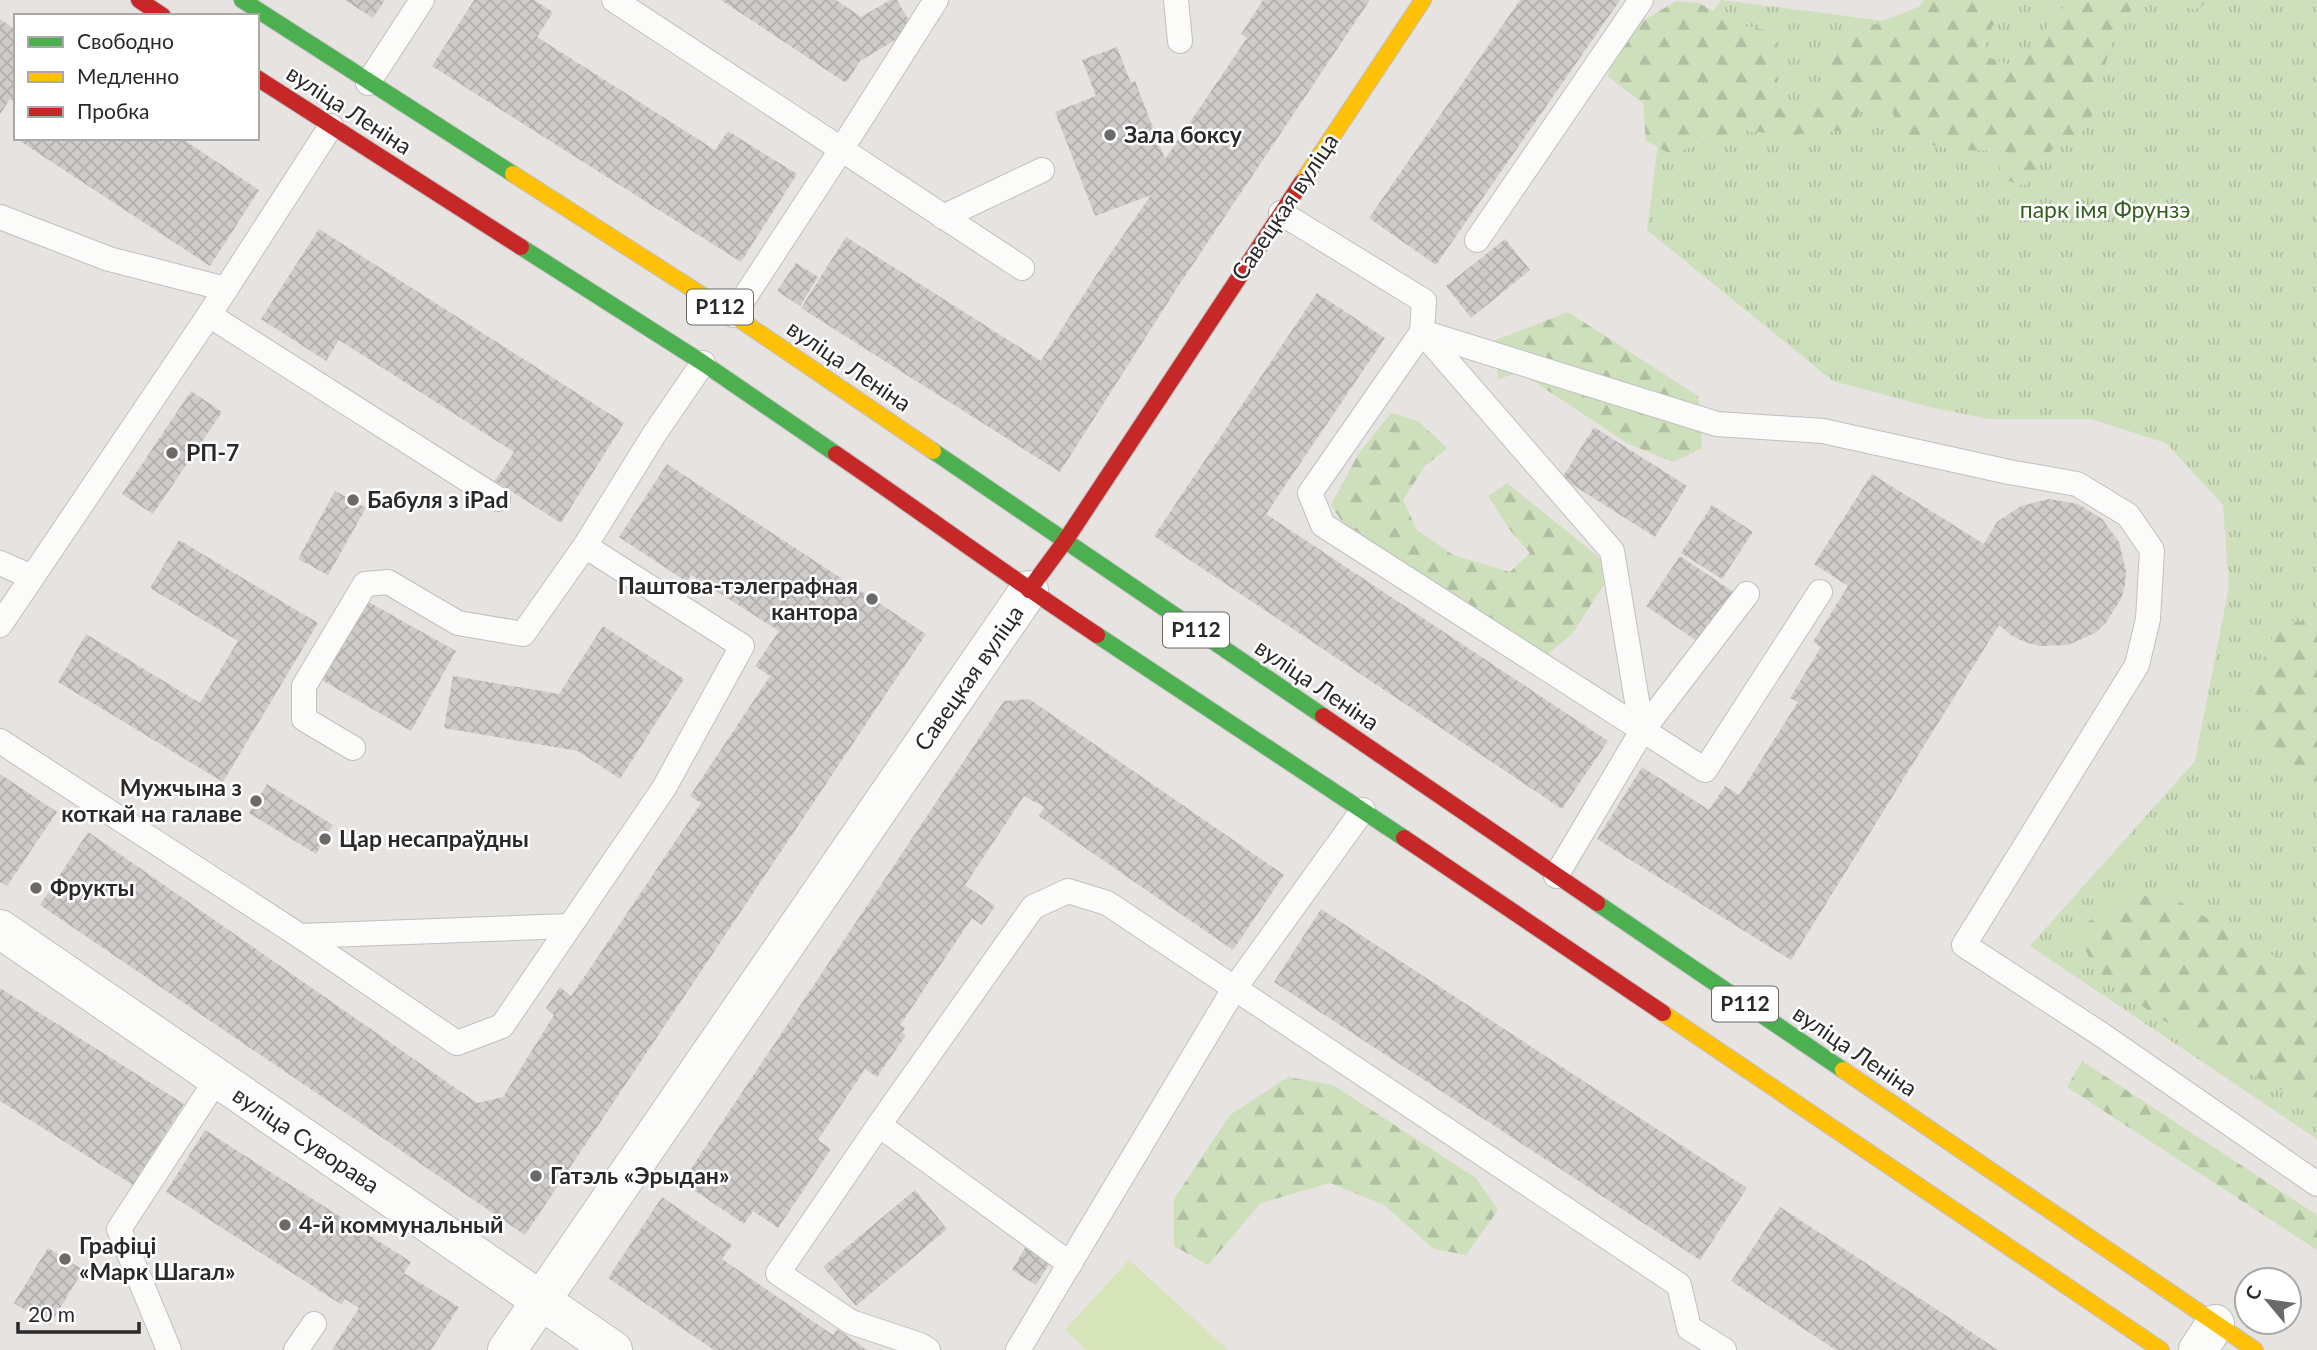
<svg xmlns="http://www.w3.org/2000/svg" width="2317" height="1350" font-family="Lato,sans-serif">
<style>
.grass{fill:url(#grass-tufts)}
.forest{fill:url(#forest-firs)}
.pitch{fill:#d7e3b9}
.building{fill:url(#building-cross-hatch)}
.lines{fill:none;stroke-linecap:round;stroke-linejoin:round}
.lane-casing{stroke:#c0c0c1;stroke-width:26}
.street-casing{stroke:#c0c0c1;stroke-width:40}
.fast-casing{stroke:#c0c0c1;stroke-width:18}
.slow-casing{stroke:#c0c0c1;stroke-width:18}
.jam-casing{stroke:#c0c0c1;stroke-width:18}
.lane{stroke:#fbfbfa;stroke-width:24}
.street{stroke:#fbfbfa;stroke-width:38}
.fast{stroke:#4caf50;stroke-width:16}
.slow{stroke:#ffc107;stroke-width:16}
.jam{stroke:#c62828;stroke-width:16}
.poi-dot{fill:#6b6a69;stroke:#fff;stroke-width:2.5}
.labels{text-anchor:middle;stroke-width:5;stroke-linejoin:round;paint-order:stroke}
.shield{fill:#fff;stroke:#696969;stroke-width:2}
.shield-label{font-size:21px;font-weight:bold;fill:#292929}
.street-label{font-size:23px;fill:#292929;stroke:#fff}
.poi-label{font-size:23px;font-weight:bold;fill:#292929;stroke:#fff;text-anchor:start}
.park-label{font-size:23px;fill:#335f20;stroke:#fff}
</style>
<defs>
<pattern id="grass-tufts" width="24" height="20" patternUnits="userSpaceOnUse" patternTransform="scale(1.75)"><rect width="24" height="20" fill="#cddfbb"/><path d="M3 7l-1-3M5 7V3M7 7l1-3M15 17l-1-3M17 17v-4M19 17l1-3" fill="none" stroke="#b0bfa1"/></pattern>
<pattern id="forest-firs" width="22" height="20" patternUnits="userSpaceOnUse" patternTransform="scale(1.75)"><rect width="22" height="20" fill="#cddfbb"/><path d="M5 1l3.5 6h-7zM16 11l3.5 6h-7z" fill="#b0bfa1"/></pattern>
<pattern id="building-cross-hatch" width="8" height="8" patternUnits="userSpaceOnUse" patternTransform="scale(1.75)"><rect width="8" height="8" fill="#cecbc9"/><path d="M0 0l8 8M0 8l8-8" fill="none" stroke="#b1aead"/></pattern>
</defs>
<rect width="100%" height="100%" fill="#e6e3e0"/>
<!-- grass -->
<path class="grass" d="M 1721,0 L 1908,24 L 1924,0 L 2317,0 L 2317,1139 L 2030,946 L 2195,761 L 2229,586 L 2223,505 L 2166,443 L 2091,419 L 1989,419 L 1934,408 L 1833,381 L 1647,230 L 1666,81 Z"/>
<!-- forest -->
<g class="forest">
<path d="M 1936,0 L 2006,0 L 1985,41 L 1988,57 L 2019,69 C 2037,47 2049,15 2073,0 L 2211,0 L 2195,10 L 2169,1 L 2134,6 L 2112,36 L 2100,89 L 2088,128 L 2054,147 L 2024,186 L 2006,180 L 1991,151 L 1958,150 L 1910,141 L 1890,106 L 1867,99 L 1850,130 L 1788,135 L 1740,130 L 1671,154 L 1646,141 L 1643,103 L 1608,77 L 1611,55 L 1630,29 L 1676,1 L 1699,3 L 1735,24 L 1776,32 L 1777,108 L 1819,106 L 1830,49 L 1856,32 Z"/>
<path d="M 1568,312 L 1698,396 L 1702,448 L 1673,462 L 1627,443 L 1520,372 L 1498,379 L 1494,341 Z"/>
<path d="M 1391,413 L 1418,421 L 1447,448 L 1425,466 L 1403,500 L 1417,530 L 1453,555 L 1510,572 L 1530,553 L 1510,530 L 1488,496 L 1507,483 L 1600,558 L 1604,584 L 1573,633 L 1544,658 L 1346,528 L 1331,505 L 1359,453 Z"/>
<path d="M 2279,621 L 2317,622 L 2317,781 L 2247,735 L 2246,702 Z"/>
<path d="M 2125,895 L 2174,898 L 2261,951 L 2317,970 L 2317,1108 L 2223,1060 L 2097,976 L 2077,930 Z"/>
<path d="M 2082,1061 L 2317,1215 L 2317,1250 L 2067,1087 Z"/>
<path d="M 1288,1077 L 1333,1085 L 1476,1178 L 1498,1210 L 1466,1255 L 1434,1249 L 1384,1205 L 1330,1183 L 1261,1203 L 1208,1265 L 1174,1246 L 1174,1199 L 1230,1115 Z"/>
</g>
<!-- pitch -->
<path class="pitch" d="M 1129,1260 L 1228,1350 L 1087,1350 L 1065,1330 Z"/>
<!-- building -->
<g class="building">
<path d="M 345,0 L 385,0 L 373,18 Z"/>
<path d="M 474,0 L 534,0 L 553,12 L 537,37 L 715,150 L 728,131 L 797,174 L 741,262 L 432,66 Z"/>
<path d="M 721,0 L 836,0 L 861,17 L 890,0 L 897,0 L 914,29 L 860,61 L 846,83 Z"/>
<path d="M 1263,0 L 1370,0 L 1177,288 L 1060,472 L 801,308 L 846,237 L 1041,361 L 1106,260 L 1151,195 L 1095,216 L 1055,112 L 1096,96 L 1082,60 L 1117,47 L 1131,83 L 1135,81 L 1165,159 L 1247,38 L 1241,34 Z"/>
<path d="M 1520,0 L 1620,0 L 1436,265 L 1369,218 Z"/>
<path d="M 0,19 L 16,30 L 16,102 L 10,99 L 0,114 Z"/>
<path d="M 22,138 L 181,138 L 259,190 L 210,266 L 20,141 Z"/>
<path d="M 319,229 L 624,423 L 561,523 L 495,481 L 514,452 L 339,340 L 326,361 L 261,319 Z"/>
<path d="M 1505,239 L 1530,270 L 1471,318 L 1446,286 Z"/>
<path d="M 796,263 L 818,277 L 800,306 L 777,291 Z"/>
<path d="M 1317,293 L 1385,338 L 1266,514 L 1608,741 L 1562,809 L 1154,536 Z"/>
<path d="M 191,391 L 222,412 L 153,514 L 122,494 Z"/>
<path d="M 1594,427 L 1687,486 L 1655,537 L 1562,478 Z"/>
<path d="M 667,464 L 926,634 L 525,1235 L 40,905 L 88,832 L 477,1103 L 503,1097 L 554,1015 L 546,1008 L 560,987 L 571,996 L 591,967 L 701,803 L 690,796 L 770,676 L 755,666 L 779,631 L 691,575 L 687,582 L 619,537 Z"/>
<path d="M 1872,474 L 1984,544 L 1997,522 L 2021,506 L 2049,499 L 2078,504 L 2102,519 L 2119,542 L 2126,571 L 2125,585 L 2121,599 L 2105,624 L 2095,633 L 2068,645 L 2039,646 L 2025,642 L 2012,636 L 1999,625 L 1791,960 L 1597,839 L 1642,767 L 1709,810 L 1725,786 L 1739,795 L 1798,702 L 1790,698 L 1821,647 L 1813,642 L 1848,586 L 1814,564 Z"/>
<path d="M 335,491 L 366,508 L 328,575 L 298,559 Z"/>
<path d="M 1712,505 L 1753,532 L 1722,579 L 1681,553 Z"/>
<path d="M 179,540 L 318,623 L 223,782 L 58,682 L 86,634 L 200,703 L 238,641 L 150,588 Z"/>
<path d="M 1680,556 L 1735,593 L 1701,644 L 1646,606 Z"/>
<path d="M 365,600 L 456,651 L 411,731 L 320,679 Z"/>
<path d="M 603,626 L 684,679 L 620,779 L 578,751 L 444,728 L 453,676 L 559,694 Z"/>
<path d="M 1029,699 L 1284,875 L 1233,950 L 1039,816 L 1044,807 L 1024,796 L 965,885 L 995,906 L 982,925 L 972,918 L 900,1025 L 905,1028 L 902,1033 L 906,1035 L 877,1077 L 865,1069 L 818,1140 L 831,1149 L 778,1228 L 753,1211 L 744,1224 L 682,1182 L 1004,701 Z"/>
<path d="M 0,774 L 57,812 L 7,886 L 0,882 Z"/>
<path d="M 267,784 L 333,825 L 316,854 L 249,813 Z"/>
<path d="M 1321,909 L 1747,1188 L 1700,1260 L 1274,982 Z"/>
<path d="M 0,988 L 184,1104 L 133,1185 L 0,1101 Z"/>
<path d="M 205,1130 L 411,1262 L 404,1273 L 459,1307 L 431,1350 L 332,1350 L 359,1308 L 345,1299 L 342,1305 L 166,1192 Z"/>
<path d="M 915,1190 L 947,1229 L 856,1306 L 823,1267 Z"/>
<path d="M 662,1197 L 732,1245 L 722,1259 L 833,1335 L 837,1329 L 867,1350 L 714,1350 L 608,1278 Z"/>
<path d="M 1780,1207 L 1959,1324 L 1998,1350 L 1836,1350 L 1731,1281 Z"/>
<path d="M 1026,1246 L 1051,1261 L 1036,1285 L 1012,1270 Z"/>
<path d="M 48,1248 L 83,1270 L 50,1325 L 14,1303 Z"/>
</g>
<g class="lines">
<!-- lane casing -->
<g class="lane-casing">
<g id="lane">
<path d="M 614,0 L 1022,268"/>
<path d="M 1176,0 L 1180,41"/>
<path d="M 368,83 L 422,0"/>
<path d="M 1281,213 L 1424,301 L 1422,332 L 1717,424 L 1823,431 L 2009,472 L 2077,484 L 2128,515 L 2152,550 L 2148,619 L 2137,665 L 1964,945 L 2102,1035 L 2317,1184"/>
<path d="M 0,217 L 109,259 L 226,289"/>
<path d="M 943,217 L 1042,170"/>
<path d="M 1477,240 L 1641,0"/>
<path d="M 209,315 L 498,499"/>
<path d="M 733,315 L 841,150 L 936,0"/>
<path d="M 0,563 L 32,577"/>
<path d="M 0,625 L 209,315 L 331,126"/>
<path d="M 1642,731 L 1612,551 L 1422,332 L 1310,493 L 1323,525 L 1705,770 L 1820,592"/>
<path d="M 0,741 L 300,936 L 457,1043 L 502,1026 L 664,788 L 742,646 L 585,546"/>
<path d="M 353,748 L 304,719 L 304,686 L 365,584 L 388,582 L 458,623 L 523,634 L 585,546 L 655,433 L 703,363"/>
<path d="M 1556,876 L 1642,731 L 1747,594"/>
<path d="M 300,936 L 569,926"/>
<path d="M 879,1125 L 1070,1264"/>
<path d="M 169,1350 L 119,1229 L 217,1079"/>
<path d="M 296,1350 L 314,1324"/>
<path d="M 928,1350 L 920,1345 L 851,1322 L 778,1273 L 879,1125 L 1033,907 L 1068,891 L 1107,903 L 1679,1285 L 1689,1328 L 1724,1350"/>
<path d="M 1018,1350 L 1234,989 L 1363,810"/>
</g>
</g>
<!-- street casing -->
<g class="street-casing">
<g id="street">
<path d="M 0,929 L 613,1350"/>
<path d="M 507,1350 L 1029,590"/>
<path d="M 2198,1350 L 2215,1324"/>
</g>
</g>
<!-- fast casing -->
<g class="fast-casing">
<g id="fast">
<path d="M 242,0 L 513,174"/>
<path d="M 521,247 L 703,363 L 836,454"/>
<path d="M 933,451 L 1323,716"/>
<path d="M 1097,635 L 1404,838"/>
<path d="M 1597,903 L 1843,1070"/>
</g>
</g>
<!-- slow casing -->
<g class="slow-casing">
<g id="slow">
<path d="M 513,174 L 733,315 L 933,451"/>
<path d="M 1302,182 L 1423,0"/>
<path d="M 1663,1013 L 2161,1350"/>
<path d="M 1843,1070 L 2255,1350"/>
</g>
</g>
<!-- jam casing -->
<g class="jam-casing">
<g id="jam">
<path d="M 139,0 L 163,16"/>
<path d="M 257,78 L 521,247"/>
<path d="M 836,454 C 924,514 1009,577 1097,635"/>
<path d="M 1029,590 L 1065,541 L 1302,182"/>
<path d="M 1323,716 L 1597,903"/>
<path d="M 1404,838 L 1663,1013"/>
</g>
</g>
<!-- lane -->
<use href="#lane" class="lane"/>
<!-- street -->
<use href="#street" class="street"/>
<!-- fast -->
<use href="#fast" class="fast"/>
<!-- slow -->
<use href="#slow" class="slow"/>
<!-- jam -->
<use href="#jam" class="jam"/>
</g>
<!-- markers -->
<g class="poi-dot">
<circle cx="1110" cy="135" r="7"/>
<circle cx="172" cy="453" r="7"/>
<circle cx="353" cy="500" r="7"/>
<circle cx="872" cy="599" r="7"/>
<circle cx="256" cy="801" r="7"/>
<circle cx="325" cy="839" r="7"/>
<circle cx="36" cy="888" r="7"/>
<circle cx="536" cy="1176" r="7"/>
<circle cx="285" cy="1225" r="7"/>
<circle cx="65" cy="1259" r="7"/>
</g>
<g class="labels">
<!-- shield labels -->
<g class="shield">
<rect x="687" y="289.5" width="66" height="35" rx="5"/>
<rect x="1163" y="612.5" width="66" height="35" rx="5"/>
<rect x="1712" y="986.5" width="66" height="35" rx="5"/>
</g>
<g class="shield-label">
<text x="720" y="314">Р112</text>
<text x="1196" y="637">Р112</text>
<text x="1745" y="1011">Р112</text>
</g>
<!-- street labels -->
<g class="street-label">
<text transform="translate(349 110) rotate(33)" y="8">вуліца Леніна</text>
<text transform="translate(1285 207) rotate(-56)" y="8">Савецкая вуліца</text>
<text transform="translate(849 366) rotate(34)" y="8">вуліца Леніна</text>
<text transform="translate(969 678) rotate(-55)" y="8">Савецкая вуліца</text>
<text transform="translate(1317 685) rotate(34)" y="8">вуліца Леніна</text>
<text transform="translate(1855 1051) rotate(34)" y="8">вуліца Леніна</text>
<text transform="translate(306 1140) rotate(34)" y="8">вуліца Суворава</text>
</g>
<!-- poi labels -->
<g class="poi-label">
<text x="1124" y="143">Зала боксу</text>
<text x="186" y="461">РП-7</text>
<text x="367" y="508">Бабуля з iPad</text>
<text x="858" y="594" text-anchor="end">Паштова-тэлеграфная<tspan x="858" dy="26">кантора</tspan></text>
<text x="242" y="796" text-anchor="end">Мужчына з<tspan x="242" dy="26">коткай на галаве</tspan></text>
<text x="339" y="847">Цар несапраўдны</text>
<text x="50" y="896">Фрукты</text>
<text x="550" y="1184">Гатэль «Эрыдан»</text>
<text x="299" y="1233">4-й коммунальный</text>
<text x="79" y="1254">Графіці<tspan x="79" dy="26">«Марк Шагал»</tspan></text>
</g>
<!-- park labels -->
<g class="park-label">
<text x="2105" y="218">парк імя Фрунзэ</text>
</g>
</g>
<!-- legend -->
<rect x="14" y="14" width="245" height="126" fill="#ffffff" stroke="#a9a9a9" stroke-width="2"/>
<rect x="28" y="37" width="35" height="10" fill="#4caf50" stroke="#a9a9a9" stroke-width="2"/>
<text x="77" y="49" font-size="21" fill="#292929">Свободно</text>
<rect x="28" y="72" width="35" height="10" fill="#ffc107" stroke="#a9a9a9" stroke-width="2"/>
<text x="77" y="84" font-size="21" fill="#292929">Медленно</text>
<rect x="28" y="107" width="35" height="10" fill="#c62828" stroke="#a9a9a9" stroke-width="2"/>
<text x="77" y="119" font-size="21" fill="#292929">Пробка</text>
<!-- north arrow -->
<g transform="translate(2268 1301) rotate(299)"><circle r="33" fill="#ffffff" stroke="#a9a9a9" stroke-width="2"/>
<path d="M0-5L12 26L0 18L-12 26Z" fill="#6b6a69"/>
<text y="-10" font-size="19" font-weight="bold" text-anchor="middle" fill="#292929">С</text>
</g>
<!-- scale -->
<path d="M18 1322v10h121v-10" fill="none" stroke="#292929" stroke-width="3.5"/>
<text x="28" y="1322" font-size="21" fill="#292929" stroke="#ffffff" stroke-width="5" paint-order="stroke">20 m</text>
</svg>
